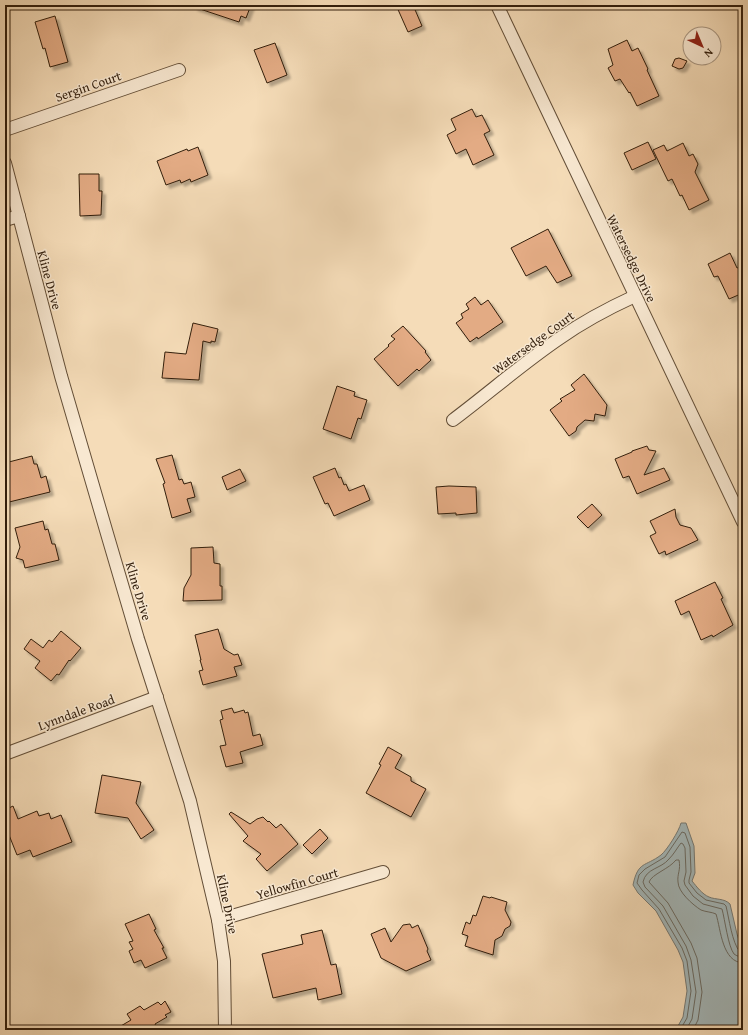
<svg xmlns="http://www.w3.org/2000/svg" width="748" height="1035" font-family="'Gentium Book Plus',serif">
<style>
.water{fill:#a3b8bb;stroke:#767a75}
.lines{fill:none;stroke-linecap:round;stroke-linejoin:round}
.shore{stroke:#6a6b64;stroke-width:1}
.building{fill:#e3ab84;stroke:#321e0c;filter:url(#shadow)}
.minor-casing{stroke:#634e37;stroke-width:14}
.minor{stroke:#f8e8d1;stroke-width:12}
.labels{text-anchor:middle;stroke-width:3;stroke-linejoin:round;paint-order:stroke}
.street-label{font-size:13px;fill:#321e0c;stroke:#f8e8d1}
</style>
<defs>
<filter id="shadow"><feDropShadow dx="3.5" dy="3.5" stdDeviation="1" flood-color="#0004"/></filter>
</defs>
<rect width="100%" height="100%" fill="#f5dcb8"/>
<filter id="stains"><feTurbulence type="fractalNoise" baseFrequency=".005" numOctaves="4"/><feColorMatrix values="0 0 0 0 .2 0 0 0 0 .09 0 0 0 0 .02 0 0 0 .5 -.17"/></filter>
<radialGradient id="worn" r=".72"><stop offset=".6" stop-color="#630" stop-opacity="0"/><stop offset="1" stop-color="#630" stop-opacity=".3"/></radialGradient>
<!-- water -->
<path class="water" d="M 681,823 L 686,823 L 694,846 L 695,873 L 692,881 C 697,887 702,894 709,897 C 716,900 724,898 730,904 L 737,934 L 743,953 L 743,1030 L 674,1030 L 678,1026 L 683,1017 L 687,991 L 683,962 L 678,950 L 656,911 L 638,893 L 633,885 C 638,861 645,867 661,855 C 667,850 679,831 681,823 Z"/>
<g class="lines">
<!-- shore -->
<g class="shore">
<path d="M 680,1030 L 687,1018 L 691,991 L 687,961 L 682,948 L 659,909 L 642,890 L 637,883 L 639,875 L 645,869 L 665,857 L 682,832 L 685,833 L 690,847 L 691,872 L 689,880 L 689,883 L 697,893 L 706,900 L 724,904 L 726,906 C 729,918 732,943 740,952 L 743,952"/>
<path d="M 686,1030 L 692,1019 L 696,992 L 691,960 L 686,946 L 663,906 L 645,887 L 643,882 C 646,868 661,869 669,859 C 674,854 677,848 681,843 L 683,844 L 685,848 L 686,872 L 684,881 L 685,885 L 693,896 L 703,904 L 722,909 C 725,920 728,946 734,954 C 737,956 739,957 743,957"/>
<path d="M 693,1030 L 698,1020 L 702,992 L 697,958 L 691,943 L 668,903 L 649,882 C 652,874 669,869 676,860 L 679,860 C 681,870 677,874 678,882 C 678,892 693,905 701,910 C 706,912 712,912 716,914 C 721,930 722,962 743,963"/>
</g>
</g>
<!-- building -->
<g class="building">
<path d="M 195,5 L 251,5 L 246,18 L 241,16 L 239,22 L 194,7 Z"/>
<path d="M 396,5 L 413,5 L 422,26 L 408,32 Z"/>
<path d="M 55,16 L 68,62 L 50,67 L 45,48 L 43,49 L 35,22 Z"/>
<path d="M 627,40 L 632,51 L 638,48 L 648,69 L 647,70 L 659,96 L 637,106 L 630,92 L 629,93 L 620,79 L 615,81 L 608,68 L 613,65 L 608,49 Z"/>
<path d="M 275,43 L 287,75 L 267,83 L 254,50 Z"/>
<path d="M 679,58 L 687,61 L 683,68 L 679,69 L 672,66 L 675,59 Z"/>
<path d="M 472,109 L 476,117 L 482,115 L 490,131 L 484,134 L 494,155 L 473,165 L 466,149 L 456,154 L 447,135 L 456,130 L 451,119 Z"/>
<path d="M 648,142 L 656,159 L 632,170 L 624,153 Z"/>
<path d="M 683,143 L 689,156 L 693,154 L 698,164 L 695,172 L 709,200 L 689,210 L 682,195 L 680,196 L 672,179 L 668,181 L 653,150 L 664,145 L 667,151 Z"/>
<path d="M 198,147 L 208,175 L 191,182 L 190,179 L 181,183 L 180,180 L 166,185 L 157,161 L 187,149 L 188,151 Z"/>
<path d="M 79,174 L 99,174 L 99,191 L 102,191 L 101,215 L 80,216 Z"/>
<path d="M 548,229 L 572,276 L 557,283 L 546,266 L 526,276 L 511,248 Z"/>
<path d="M 730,253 L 737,268 L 740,267 L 743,273 L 743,293 L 729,299 L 718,276 L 714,277 L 708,264 Z"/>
<path d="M 475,297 L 481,305 L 488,300 L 503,322 L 478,339 L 477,337 L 470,342 L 456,323 L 463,318 L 461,314 L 469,309 L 466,304 Z"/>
<path d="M 193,323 L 218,329 L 215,342 L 211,341 L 211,343 L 203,341 L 199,380 L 162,378 L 165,352 L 186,354 Z"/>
<path d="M 403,326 L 426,351 L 425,352 L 431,360 L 419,371 L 417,369 L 398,386 L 374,359 L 389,346 L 388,345 L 395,339 L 391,336 Z"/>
<path d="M 584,374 L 607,405 L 605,416 L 595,414 L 594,421 L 585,420 L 577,427 L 576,431 L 569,436 L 550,410 L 562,401 L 560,399 L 575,390 L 571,385 Z"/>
<path d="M 337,386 L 355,392 L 354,396 L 367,400 L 361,419 L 358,418 L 351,439 L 323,429 Z"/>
<path d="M 647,446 L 649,450 L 656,451 L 644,475 L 664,468 L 670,480 L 637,494 L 629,476 L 623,478 L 615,459 L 632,452 L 632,451 Z"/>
<path d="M 172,455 L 179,480 L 182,479 L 184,484 L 191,482 L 195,497 L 187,499 L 191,512 L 172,518 L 163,484 L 165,483 L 156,459 Z"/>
<path d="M 32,456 L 34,464 L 37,464 L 41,478 L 46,476 L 50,492 L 5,503 L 5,463 Z"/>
<path d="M 335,468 L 339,478 L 341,477 L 344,485 L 346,484 L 349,491 L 364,485 L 370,500 L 334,516 L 328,503 L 325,504 L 313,477 Z"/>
<path d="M 240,469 L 246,481 L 227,490 L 222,477 Z"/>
<path d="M 449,486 L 476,487 L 477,513 L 456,515 L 456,513 L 438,514 L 436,487 Z"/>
<path d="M 592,504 L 602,515 L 588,528 L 577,517 Z"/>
<path d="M 675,509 L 676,517 L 680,525 L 691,528 L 698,540 L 666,555 L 665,551 L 659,554 L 650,536 L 656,533 L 650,521 Z"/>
<path d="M 43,521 L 45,530 L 48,529 L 52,544 L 55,544 L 59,560 L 25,568 L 23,560 L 16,558 L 20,547 L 15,528 Z"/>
<path d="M 213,547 L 214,563 L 220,564 L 220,586 L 222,586 L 222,600 L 183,601 L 184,588 L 191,575 L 191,548 Z"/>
<path d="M 715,582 L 723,598 L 721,599 L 733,625 L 713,637 L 712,635 L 701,640 L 689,611 L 681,615 L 675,601 Z"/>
<path d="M 218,629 L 224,649 L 234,655 L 238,654 L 242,665 L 234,667 L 237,676 L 203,685 L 199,671 L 203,670 L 200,660 L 201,660 L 195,635 Z"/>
<path d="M 61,631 L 81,648 L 70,661 L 69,660 L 59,675 L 57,674 L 51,681 L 35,668 L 40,661 L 24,649 L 31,639 L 43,648 L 49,640 L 52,642 Z"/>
<path d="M 232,708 L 234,713 L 244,710 L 245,713 L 248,712 L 253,736 L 260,734 L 263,745 L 240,752 L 243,763 L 226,767 L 220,746 L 226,745 L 220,720 L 223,719 L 221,711 Z"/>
<path d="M 388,747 L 402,755 L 395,768 L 411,777 L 411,781 L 426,789 L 411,817 L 366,793 L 381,765 L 379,764 Z"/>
<path d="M 102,775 L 141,782 L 136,803 L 154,830 L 141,839 L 128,818 L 95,813 Z"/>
<path d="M 13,806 L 18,819 L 37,811 L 39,816 L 49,813 L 51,819 L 61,815 L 72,842 L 33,857 L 30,850 L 17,855 L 9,835 L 5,836 L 5,810 Z"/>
<path d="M 231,812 L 250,824 L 257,819 L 263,817 L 268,822 L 269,821 L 276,828 L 281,824 L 298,844 L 267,871 L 256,859 L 261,854 L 243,841 L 248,836 L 229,814 Z"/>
<path d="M 320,829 L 328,838 L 312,854 L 303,845 Z"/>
<path d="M 483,896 L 490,898 L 491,897 L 507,902 L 505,910 L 511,922 L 510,926 L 505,929 L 502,936 L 495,940 L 493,955 L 465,946 L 468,936 L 462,934 L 466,922 L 470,924 L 473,915 L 476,916 Z"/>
<path d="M 149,914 L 156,929 L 154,930 L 164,948 L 162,948 L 167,958 L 145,968 L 141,960 L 134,963 L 129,951 L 133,949 L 129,942 L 133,941 L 125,924 Z"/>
<path d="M 410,924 L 412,928 L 418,925 L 428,949 L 427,951 L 431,960 L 406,971 L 381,958 L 371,934 L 385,928 L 391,942 L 403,925 Z"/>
<path d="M 322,930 L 331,965 L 336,964 L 342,994 L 318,1000 L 316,988 L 273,998 L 262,954 L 303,944 L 301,935 Z"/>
<path d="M 165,1001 L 171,1012 L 165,1015 L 167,1017 L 155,1024 L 157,1030 L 114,1030 L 131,1020 L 127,1014 L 140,1006 L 144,1010 L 158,1002 L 161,1005 Z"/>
</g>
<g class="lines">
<!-- minor casing -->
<g class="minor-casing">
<g id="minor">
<path d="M 497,5 L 743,522"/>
<path d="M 5,130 L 179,70"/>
<path d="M 5,163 L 61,376 L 108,537 L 138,639 L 190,801 L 218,920 L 224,961 L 225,1030"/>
<path d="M 5,220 L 19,216"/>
<path d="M 453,420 C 489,393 523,363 560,338 C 584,321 609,308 635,296"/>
<path d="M 5,754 L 157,697"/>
<path d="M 218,920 L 383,872"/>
</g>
</g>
<!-- minor -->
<use href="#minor" class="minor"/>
</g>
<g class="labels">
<!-- street labels -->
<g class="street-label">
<text transform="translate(88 86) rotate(-19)" y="5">Sergin Court</text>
<text transform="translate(632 258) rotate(64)" y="5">Watersedge Drive</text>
<text transform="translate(50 280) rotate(75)" y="5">Kline Drive</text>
<text transform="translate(533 342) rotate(-36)" y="5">Watersedge Court</text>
<text transform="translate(139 591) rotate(73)" y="5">Kline Drive</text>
<text transform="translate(76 712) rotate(-20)" y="5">Lynndale Road</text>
<text transform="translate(297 883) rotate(-16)" y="5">Yellowfin Court</text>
<text transform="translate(228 904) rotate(78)" y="5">Kline Drive</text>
</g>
</g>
<!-- margin -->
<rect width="748" height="1035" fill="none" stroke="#f5dcb8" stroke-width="20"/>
<rect x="6" y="6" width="736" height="1023" fill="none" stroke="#321e0c" stroke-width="2"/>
<rect x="10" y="10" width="728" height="1015" fill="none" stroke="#321e0c"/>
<!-- north arrow -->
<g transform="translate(702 46) rotate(136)"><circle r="19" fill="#f8e8d1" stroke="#a99782"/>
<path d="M0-3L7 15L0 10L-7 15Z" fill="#8f2418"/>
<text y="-6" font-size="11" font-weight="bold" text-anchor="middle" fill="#321e0c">N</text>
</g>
<rect width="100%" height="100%" filter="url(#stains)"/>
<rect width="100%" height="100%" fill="url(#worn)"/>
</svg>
